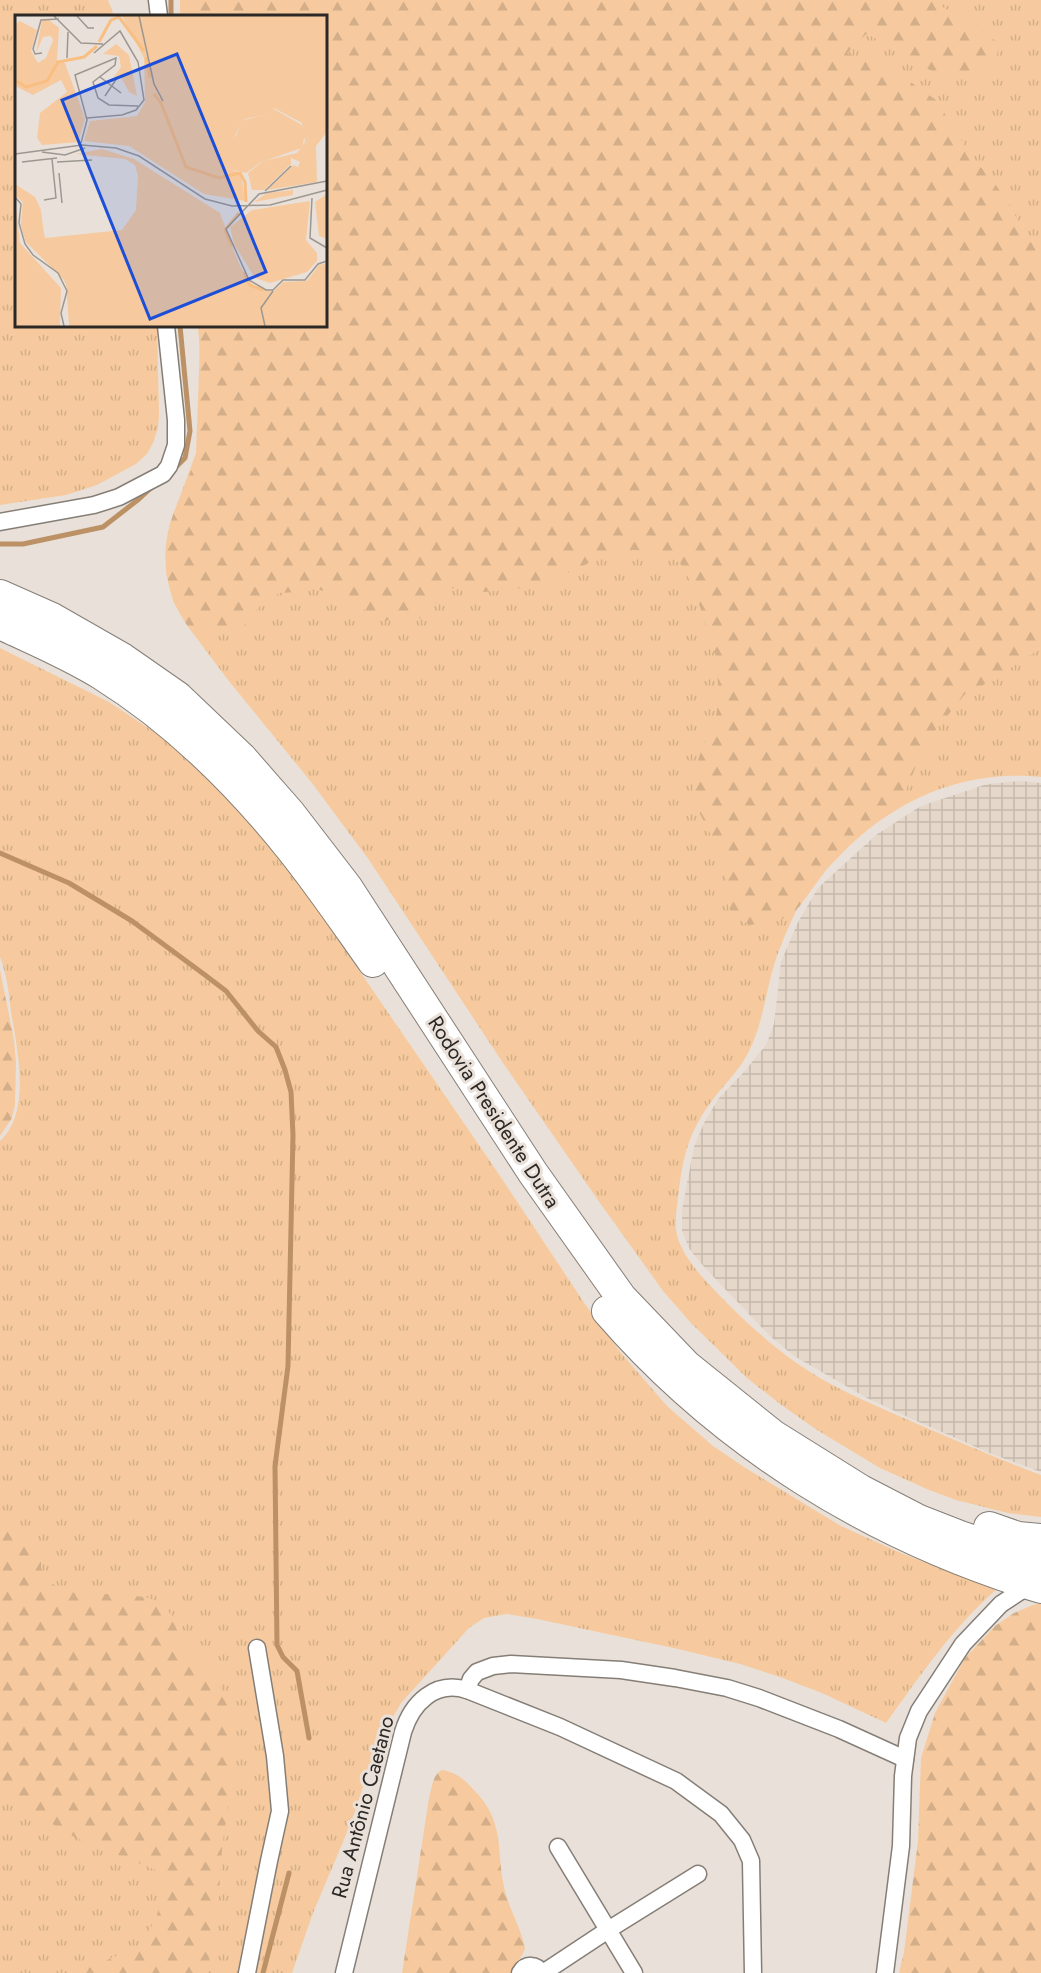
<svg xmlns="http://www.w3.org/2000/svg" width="1041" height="1973" font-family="Jost,sans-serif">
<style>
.industrial{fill:url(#industrial-grid)}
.grass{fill:url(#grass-tufts)}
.forest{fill:url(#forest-firs)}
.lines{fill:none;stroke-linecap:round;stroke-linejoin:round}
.stream{stroke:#bc9166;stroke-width:5}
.minor-casing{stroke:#857e76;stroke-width:19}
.motorway-casing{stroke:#857e76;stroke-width:32}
.minor{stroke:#fff;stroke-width:16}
.motorway{stroke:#fff;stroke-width:30}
.labels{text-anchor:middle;stroke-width:6;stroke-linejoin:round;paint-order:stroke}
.street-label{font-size:21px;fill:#2c2825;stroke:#e9e1d9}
.inset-river{fill:none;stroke:#f9be82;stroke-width:3}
.inset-road{fill:none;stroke:#9d9791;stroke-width:1.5}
.view{fill:#1d4ed8;fill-opacity:0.15;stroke:#1d4ed8;stroke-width:3}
.inset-edge{fill:none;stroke:#2c2825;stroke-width:3}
</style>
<defs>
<pattern id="industrial-grid" width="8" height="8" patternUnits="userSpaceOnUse" patternTransform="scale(1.5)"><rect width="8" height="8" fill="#e5d7c9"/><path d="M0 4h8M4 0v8" fill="none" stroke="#c5b9ac"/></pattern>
<pattern id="grass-tufts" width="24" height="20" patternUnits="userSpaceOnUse" patternTransform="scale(1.5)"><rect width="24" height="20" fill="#f6ca9e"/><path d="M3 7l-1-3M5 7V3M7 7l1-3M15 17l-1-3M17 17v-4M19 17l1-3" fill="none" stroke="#d3ae88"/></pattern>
<pattern id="forest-firs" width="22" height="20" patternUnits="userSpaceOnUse" patternTransform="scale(1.5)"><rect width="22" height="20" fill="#f6ca9e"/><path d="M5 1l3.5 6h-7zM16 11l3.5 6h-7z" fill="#d3ae88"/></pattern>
</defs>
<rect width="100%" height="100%" fill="#e9e1d9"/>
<!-- industrial -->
<path class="industrial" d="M 1021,781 L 1041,783 L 1041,1472 L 992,1454 L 912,1419 L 867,1398 L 794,1356 L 770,1336 L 705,1268 L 690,1250 L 682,1231 L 682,1210 L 694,1147 L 704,1123 L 719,1098 L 743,1073 L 766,1045 L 774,1024 L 781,962 L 798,922 L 818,888 L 876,835 L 921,806 L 987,784 Z"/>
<!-- grass -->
<g class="grass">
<path d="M 0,0 L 108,0 L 114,16 L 16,16 L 16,326 L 157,326 L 159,415 L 158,428 L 153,443 L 147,454 L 136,464 L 97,485 L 66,495 L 0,505 Z"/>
<path d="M 180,0 L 1041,0 L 1041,777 C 960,769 890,802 835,860 C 826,869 817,878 809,889 C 797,906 788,928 780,948 C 766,982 765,1021 748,1053 C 738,1073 721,1087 709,1105 C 687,1135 682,1162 678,1198 C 676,1215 673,1231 681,1246 C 690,1266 707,1282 722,1298 C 746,1323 772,1346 801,1366 C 831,1387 866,1401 899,1416 C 946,1436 993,1457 1041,1475 L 1041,1517 L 1008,1513 L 956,1500 L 929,1490 L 880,1468 L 817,1430 L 780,1404 L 747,1378 L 691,1323 L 663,1291 L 600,1203 L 503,1063 L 369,860 L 312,783 L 228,680 L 186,624 L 173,601 L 166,572 L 166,546 L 170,524 L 196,453 L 200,345 L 198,326 L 326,326 L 326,16 L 180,16 Z"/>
<path d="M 0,648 L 109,702 L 183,751 L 280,855 L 494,1167 L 585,1304 L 621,1353 L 667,1406 L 713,1446 L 744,1467 L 841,1526 L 903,1554 L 997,1589 C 953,1627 920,1676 886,1723 L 822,1693 L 780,1677 L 740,1664 L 678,1649 L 537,1619 L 507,1614 L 484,1618 L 469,1628 L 401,1703 L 388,1726 L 368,1772 L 351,1823 L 313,1913 L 292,1973 L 0,1973 L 0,1141 C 32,1112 17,1048 11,1012 C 9,994 7,975 0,957 Z"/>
</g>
<!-- forest -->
<g class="forest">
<path d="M 180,0 L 931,0 L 961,18 L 984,29 L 999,45 L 996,60 L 975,78 L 944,76 L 916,64 L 892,46 L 866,34 L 847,53 L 902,76 L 936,100 L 972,157 L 993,181 L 1012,208 L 1025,238 L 1041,250 L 1041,648 L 987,683 L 965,694 L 935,731 L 929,748 L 916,766 L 898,809 L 875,823 L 850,845 L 826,870 L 799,907 L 781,920 L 750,925 L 737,919 L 728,906 L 726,871 L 719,851 L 695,804 L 693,788 L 695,768 L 708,733 L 716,716 L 719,698 L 716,657 L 694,588 L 680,563 L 661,553 L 634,550 L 608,552 L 585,565 L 541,586 L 484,592 L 456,586 L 443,595 L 423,617 L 409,623 L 385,620 L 328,592 L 312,588 L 298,592 L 279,593 L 260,606 L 247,623 L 237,631 L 228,634 L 217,632 L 192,632 C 168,601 159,563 170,524 C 177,500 190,478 196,454 C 198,444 197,433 198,422 C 200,390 201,357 198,326 L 326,326 L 326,16 L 180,16 Z"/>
<path d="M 0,970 L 14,1040 L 16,1063 L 15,1105 L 12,1118 L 0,1136 Z"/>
<path d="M 0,1530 L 18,1534 L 35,1541 L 41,1552 L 41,1568 L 48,1581 L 66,1592 L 124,1595 L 145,1597 L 160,1602 L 173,1617 L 178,1634 L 188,1653 L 209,1667 L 218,1682 L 233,1720 L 232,1779 L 222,1848 L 218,1911 L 207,1973 L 66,1973 L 96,1966 L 113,1957 L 140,1950 L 157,1915 L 166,1874 L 76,1838 L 0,1793 Z"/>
<path d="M 1041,1603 L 1041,1973 L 899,1973 L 904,1952 L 918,1841 L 921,1758 L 935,1713 L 965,1658 L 995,1626 L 1014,1613 L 1033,1605 Z"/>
<path d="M 442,1770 C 456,1772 464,1779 473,1789 C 507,1823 495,1850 505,1891 C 510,1911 521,1928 525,1948 C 522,1958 515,1963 512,1973 L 402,1973 L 429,1798 C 432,1788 432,1775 442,1770 Z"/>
</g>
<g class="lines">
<!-- stream -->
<g class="stream">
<path d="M 171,16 L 171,0"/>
<path d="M 172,471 L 185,458 L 190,431 L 180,326"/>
<path d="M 0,544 L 23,544 L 103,527 L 139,499 L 151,488"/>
<path d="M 0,853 L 69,883 L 132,921 L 205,975 L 226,991 L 258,1031 L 276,1047 L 285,1070 L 291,1092 L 293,1135 L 288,1366 L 275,1466 L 277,1645 L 283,1657 L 297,1671 L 309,1738"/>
<path d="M 263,1973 L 289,1873"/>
</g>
<!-- minor casing -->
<g class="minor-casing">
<g id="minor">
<path d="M 157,0 L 159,16"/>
<path d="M 0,522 L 94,505 L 119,497 L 163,474 L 169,466 L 176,445 L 176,420 L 166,326"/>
<path d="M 467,1690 L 560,1727 L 676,1781 L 721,1814 L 742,1840 L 751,1861 L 753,1973"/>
<path d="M 558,1847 L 634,1973"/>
<path d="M 247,1973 L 269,1861 L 280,1811 L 275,1756 L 257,1648"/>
<path d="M 344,1973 L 403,1732 C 412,1703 435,1680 467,1690 L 471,1679 L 477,1672 L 493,1666 L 511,1664 L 621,1670 L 675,1678 L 727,1688 L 759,1698 L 839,1729 L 905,1759"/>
<path d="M 520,1973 C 526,1963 536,1964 542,1973"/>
<path d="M 543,1973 L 608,1930 L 698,1874"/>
<path d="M 885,1973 L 901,1846 L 903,1776 L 908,1738 L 919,1711 L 963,1644 L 1001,1604 L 1030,1585"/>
</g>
</g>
<!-- motorway casing -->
<g class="motorway-casing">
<g id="motorway">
<path d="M 0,595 L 52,618 L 122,658 L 178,697 L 241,757 L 290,813 L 347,887 L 533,1173 L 621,1297 L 687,1366 L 773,1435 L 861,1490 L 919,1520 L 960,1536 L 1041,1563"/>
<path d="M 0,624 C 34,640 70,655 102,675 C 174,720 237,782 290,848 C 319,884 346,924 373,962"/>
<path d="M 607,1311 C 722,1444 873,1537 1041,1588"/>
<path d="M 989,1527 L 1018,1537 L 1041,1539"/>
</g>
</g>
<!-- minor -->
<use href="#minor" class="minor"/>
<!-- motorway -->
<use href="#motorway" class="motorway"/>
</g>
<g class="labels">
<!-- street labels -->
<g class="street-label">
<text transform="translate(494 1112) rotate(57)" y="7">Rodovia Presidente Dutra</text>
<text transform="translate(363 1807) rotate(-75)" y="7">Rua Antônio Caetano</text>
</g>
</g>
<!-- overview -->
<g transform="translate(15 15)">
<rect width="312" height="312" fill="#e9e1d9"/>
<path d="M 107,1 L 312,1 L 312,117 L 301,131 L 302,167 L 252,175 L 278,150 L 283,152 L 285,147 L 276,143 L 276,149 L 249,175 L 237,175 L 233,158 L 248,146 L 282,138 L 290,127 L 287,108 L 259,93 L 251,100 L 229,104 L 220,121 L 199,132 L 209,152 L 226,158 L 230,186 L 189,179 L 114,131 L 69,126 L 75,106 L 122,101 L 130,87 L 129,43 ZM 87,134 L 119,144 L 205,198 L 213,228 L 235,269 L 258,277 L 268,267 L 292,266 L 304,250 L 312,248 L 312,311 L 54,311 L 51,267 L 11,227 L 6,210 L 8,187 L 0,180 L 0,169 L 23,188 L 30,223 L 107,215 L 121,195 L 123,161 L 120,150 L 110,144 L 61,139 ZM 278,175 L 278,180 L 239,187 L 252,178 ZM 312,179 L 312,224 L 304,221 L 300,187 ZM 295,186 L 291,225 L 302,238 L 302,246 L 292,257 L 255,268 L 240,263 L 219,229 L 215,212 L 237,195 Z" fill="#f6ca9e"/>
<path d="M 138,1 L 148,5 L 161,27 L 159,38 L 148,48 L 149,57 L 227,57 L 234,62 L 234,73 L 180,88 L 172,84 L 161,87 L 151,81 L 130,24 L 130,12 ZM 27,5 L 34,5 L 44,13 L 42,45 L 50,48 L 70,104 L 63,127 L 27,130 L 22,123 L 25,98 L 52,77 L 46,65 L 18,80 L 0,71 L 0,9 L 5,6 L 22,15 L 16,36 L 23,48 L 31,43 L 38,25 L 36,21 L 28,22 L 21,38 ZM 291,14 L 312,28 L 311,96 L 299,95 L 293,89 L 276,37 L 276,20 ZM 101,29 L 114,40 L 122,81 L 114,77 L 105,60 L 98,63 L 106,52 L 104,41 L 88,39 ZM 257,93 L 287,110 L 290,120 L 287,133 L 246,147 L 231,158 L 210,153 L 200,135 L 202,128 L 221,121 L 228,105 L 251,100 ZM 0,169 L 20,182 L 26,195 L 29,221 L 22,230 L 56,232 L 49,241 L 55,255 L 54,276 L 45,257 L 11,227 L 6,210 L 8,187 L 0,180 ZM 0,184 L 5,228 L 46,273 L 45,311 L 0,311 ZM 126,188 L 138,199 L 140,212 L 150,225 L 159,223 L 178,207 L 190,206 L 201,196 L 205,198 L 233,273 L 236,300 L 233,311 L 134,311 L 129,308 L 127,311 L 107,311 L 123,309 L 119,296 L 125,292 L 140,306 L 155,310 L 155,302 L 138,295 L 154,289 L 142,288 L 121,276 L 119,283 L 108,283 L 113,290 L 110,294 L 72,277 L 79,268 L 59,240 L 59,231 L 86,225 L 100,236 L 105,234 Z" fill="#f6ca9e"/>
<path class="inset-river" d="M 84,27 L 96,5 L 104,2 L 129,36M 131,42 L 135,63M 0,65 L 11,72 L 32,66 L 43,47 L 69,42 L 82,31M 139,79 L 146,88 L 171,152 L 204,163 L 225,158 L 230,167 L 231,187M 217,231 L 210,215 L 224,198M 229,257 L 235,270 L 248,275"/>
<path class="inset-road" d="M 39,1 L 66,28 L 88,29M 62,1 L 73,13 L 79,13M 124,1 L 139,69 L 148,86M 27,38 L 20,39 L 18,34 L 26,5 L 44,4M 52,43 L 53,17M 85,62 L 106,78M 90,81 L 102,63M 72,103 L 107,100 L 121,95 L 129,85 L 123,47 L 105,16 L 79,38M 66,128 L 72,105 L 60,60 L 101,43 L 100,50 L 78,67 L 83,83 L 94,90 L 123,91M 27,137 L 50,140 L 70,133M 0,139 L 67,130 L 101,133 L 124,141 L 190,184 L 217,191 L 255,190 L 312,175M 7,147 L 42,143M 42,147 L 77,145M 44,158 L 47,188M 312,166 L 244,179 L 211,214 L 234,265 L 251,275 L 258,275 L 268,265 L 290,265 L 303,249 L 312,246M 250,176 L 276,151M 0,182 L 6,189 L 4,208 L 10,229 L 18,240 L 43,258 L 52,276 L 46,298 L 49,311M 297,183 L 295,223 L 312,233M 29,185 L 41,183 L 37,144M 250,311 L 246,293 L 258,276"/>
<path class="view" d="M 162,39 L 251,257 L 135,304 L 47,85 Z"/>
<rect width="312" height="312" class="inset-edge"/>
</g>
</svg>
